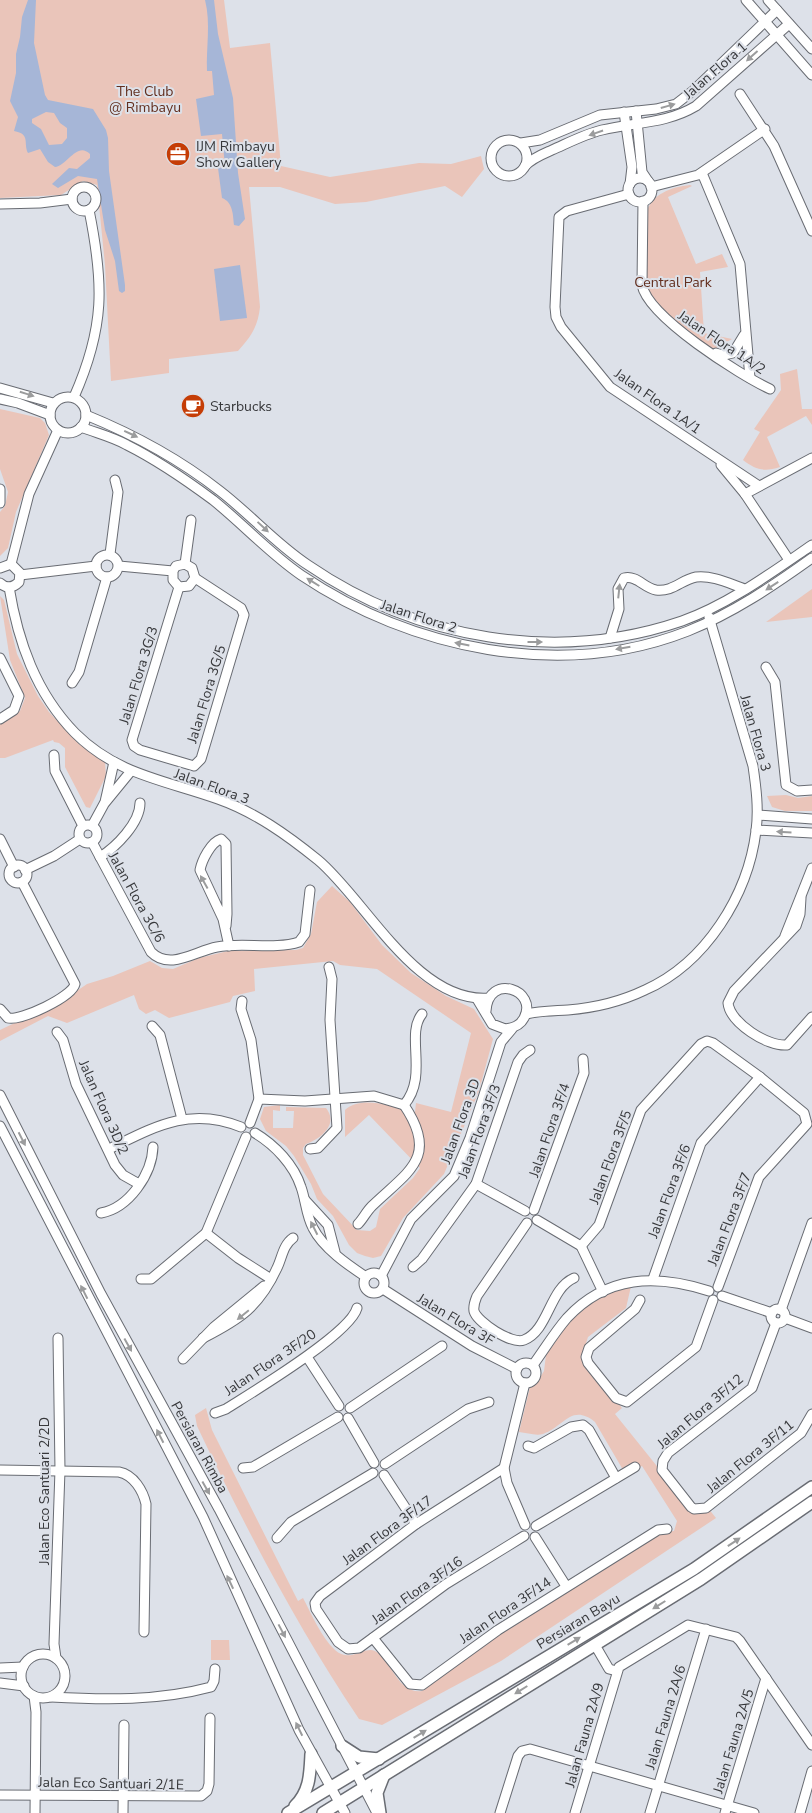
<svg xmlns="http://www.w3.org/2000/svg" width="812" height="1813" font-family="'Nunito Sans',sans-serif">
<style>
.green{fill:#eac5ba}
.water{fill:#a6b6d7;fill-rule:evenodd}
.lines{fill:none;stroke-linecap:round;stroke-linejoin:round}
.minor-casing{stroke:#696c73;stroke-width:11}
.major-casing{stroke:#696c73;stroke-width:14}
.minor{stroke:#fff;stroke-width:9}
.major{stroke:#fff;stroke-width:11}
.oneway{fill:#9b9c9d}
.labels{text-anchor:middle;stroke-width:4;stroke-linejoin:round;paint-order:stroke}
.street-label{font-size:14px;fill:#37383b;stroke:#dde1e9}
.park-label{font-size:14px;fill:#632f1f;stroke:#dde1e9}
.poi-label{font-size:14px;fill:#37383b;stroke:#dde1e9;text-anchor:start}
</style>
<rect width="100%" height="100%" fill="#dde1e9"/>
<!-- green -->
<g class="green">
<path d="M 0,0 L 224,0 L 230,48 L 270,43 L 281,166 L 330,177 L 419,163 L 451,164 L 481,156 L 484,169 L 462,197 L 445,186 L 366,202 L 335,204 L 280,187 L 249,187 L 260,307 C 258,326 251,337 238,351 L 169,359 L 169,373 L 111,381 L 105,265 L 97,185 L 83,181 L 61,195 L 0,198 Z"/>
<path d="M 690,185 L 692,186 L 668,197 L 696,264 L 722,254 L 728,267 L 700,272 L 704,333 L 732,339 L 715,349 L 705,347 L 645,295 L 646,213 C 652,194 671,187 690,185 Z"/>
<path d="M 797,369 L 802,409 L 812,409 L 812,425 L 806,416 L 767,437 L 780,467 C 764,472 756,470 743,460 L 760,432 L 754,429 L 781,390 L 780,374 Z"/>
<path d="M 0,409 L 40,418 L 45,423 L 49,435 L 16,512 L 8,548 L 0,556 L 0,512 L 5,506 L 8,492 L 0,469 Z"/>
<path d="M 812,589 L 812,617 L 766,622 Z"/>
<path d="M 0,596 L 4,600 L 17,654 L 38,696 L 49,712 L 79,744 L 105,762 L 106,776 L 90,808 L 86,807 L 65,767 L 65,748 L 59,743 L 54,742 L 53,740 L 5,758 L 0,758 L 0,724 L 20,711 L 25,698 L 10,660 Z"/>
<path d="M 786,795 L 798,798 L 812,796 L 812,811 L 785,811 L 772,807 L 767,796 Z"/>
<path d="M 332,886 L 350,902 L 382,945 L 411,973 L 446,996 L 474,1009 L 493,1039 L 479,1091 L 444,1174 L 403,1218 L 381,1256 L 373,1258 L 365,1256 L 357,1253 L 349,1245 L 333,1216 L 317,1199 L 311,1184 L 294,1156 L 286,1146 L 266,1131 L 260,1119 L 264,1107 L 280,1105 L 280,1111 L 273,1110 L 273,1128 L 293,1128 L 294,1111 L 286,1111 L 286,1107 L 326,1108 C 339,1124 321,1139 306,1144 L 303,1148 L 303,1155 L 323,1194 L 357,1230 L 370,1231 L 376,1227 L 380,1209 L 413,1178 L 420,1168 L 369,1115 L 345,1137 L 345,1110 C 362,1094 395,1108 415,1112 L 416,1103 L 451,1112 L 471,1033 L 377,969 L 340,965 L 333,961 L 254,969 L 255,991 L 233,996 L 230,1002 L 169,1018 L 155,1010 L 146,1014 L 139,1009 L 134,995 L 67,1023 L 48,1016 L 0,1041 L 0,1030 L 65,999 L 87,984 L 113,976 L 150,961 L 162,968 L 173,969 L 199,958 L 228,951 L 296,950 L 303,948 L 311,934 L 317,902 Z"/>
<path d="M 632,1282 L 626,1308 L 588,1337 L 582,1356 L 622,1408 L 615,1414 L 689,1506 L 708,1508 L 716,1518 L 501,1661 L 382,1725 L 359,1719 C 296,1625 245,1527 197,1426 L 195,1415 L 206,1408 L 212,1430 L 298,1601 L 303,1598 C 312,1615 321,1637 335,1650 C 351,1665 367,1642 378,1653 C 393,1665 399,1694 422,1691 L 471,1654 L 541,1606 L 659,1532 L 674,1531 L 677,1521 L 642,1466 L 626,1475 L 595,1422 C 571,1403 564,1427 543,1434 C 536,1436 527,1433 519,1432 L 530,1387 L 539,1379 L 544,1371 L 546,1355 L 571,1319 L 590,1301 Z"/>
<path d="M 211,1640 L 229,1640 L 230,1660 L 211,1660 Z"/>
</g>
<!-- water -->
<g class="water">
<path d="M 28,0 L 36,0 L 34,43 L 45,95 L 48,100 L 93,109 L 106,130 L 108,138 L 109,171 L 125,285 L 125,291 L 122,293 L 119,291 L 115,261 L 105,230 L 97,179 L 78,176 L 58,188 L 52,184 L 69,168 L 77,169 L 90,158 L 90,154 C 77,141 68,165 55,167 L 48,162 L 40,149 L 28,153 C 23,143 31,134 14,131 L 18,117 L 10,101 L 16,73 L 16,54 L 20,37 L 22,17 ZM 46,112 L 54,113 L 60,123 L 67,128 L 67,138 L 62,144 L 49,145 L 41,129 L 32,123 L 32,119 Z"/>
<path d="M 205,0 L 214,0 L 218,34 L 233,98 L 238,173 L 245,219 L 239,226 L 234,225 C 233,215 233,202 222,198 L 218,168 L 225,167 L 222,134 L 201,136 L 196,99 L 214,95 L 212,71 L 207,71 C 206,48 211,23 205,0 Z"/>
<path d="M 240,265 L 247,318 L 220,321 L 214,269 Z"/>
</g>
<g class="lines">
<!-- minor casing -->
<g class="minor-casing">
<g id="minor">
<path d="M 746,0 L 812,75"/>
<path d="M 768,0 L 812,49"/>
<path d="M 740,94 L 774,146 L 812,231"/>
<path d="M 636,111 L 642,172 L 648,181"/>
<path d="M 624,112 L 632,167 L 630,184"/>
<circle cx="509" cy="158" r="18"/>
<path d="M 521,143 L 540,140 L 600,115 L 656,109 L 676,104 L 694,90 L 777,10"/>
<path d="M 525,166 C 532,158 543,154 552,150 C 568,143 585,134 602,130 C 635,122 666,124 696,106 L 789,24"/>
<path d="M 702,173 L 740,264 L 750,378"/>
<circle cx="640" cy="190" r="12"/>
<circle cx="84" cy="199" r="12"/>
<path d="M 651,187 L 698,175 L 765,129"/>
<path d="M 629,194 L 567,211 L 559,217 L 555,307 L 556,317 L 561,327 L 610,387 L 759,486"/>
<path d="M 643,201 L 642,285 C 648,317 740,375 770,389"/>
<path d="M 0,204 L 40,203 L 72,199"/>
<path d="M 716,353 L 724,355 L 733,353 L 744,335"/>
<path d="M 0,388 L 53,403"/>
<circle cx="68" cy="415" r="18"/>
<path d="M 74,397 C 105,327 104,284 89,210"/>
<path d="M 0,399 L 18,403 L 50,415"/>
<path d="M 86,415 C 135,435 178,458 220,491 C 250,514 276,544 308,565 C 416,639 556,664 682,621 C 729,604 771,573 812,545"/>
<path d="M 81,427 C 96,433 113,437 127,445 C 157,460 186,480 213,500 C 243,524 269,553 301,575 C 411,649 561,681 688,631 C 733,613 773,586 812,558"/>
<path d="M 721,465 L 745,494 L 789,560"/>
<path d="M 0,489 L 0,503"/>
<path d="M 745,494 L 812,458"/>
<path d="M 110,554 L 118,492 L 115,480"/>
<circle cx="107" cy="566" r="11"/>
<path d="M 11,564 L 29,494 L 58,430"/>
<path d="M 185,564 L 191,520"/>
<path d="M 119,566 L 173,571 L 176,566 L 185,564 L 192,568 L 195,578 L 189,586 L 179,587 L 173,580 L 173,571"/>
<path d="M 0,568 L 11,564 L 20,573 L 19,582 C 13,588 6,589 0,583"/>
<path d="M 20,575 L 96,566"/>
<path d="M 9,587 C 18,642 36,693 75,733 C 117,775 165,780 218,799 C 255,812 287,835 318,860 C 365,899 417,1004 489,998"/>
<path d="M 179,587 L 132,740 L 134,746 L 140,750 L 194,766 L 201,759 L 244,615 L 241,608 L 195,578"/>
<path d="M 610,638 L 619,609 L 618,589 L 624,578 C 637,575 644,588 656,590 C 673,592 681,580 696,577 C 713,575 730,584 745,589"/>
<path d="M 0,658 L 19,696 L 14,710 L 0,719"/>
<path d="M 766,667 L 775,682 L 786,785 L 797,791 L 812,790"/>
<path d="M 72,683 L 79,672 L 107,577"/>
<path d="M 54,755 L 55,771 L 83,826"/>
<path d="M 105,802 L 114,762"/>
<path d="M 758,815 L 812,819"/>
<circle cx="88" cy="834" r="9"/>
<path d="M 92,826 L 104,804 L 131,771"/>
<path d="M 756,830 L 812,833"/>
<path d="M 0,839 L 14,867"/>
<path d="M 92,842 L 151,952 C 170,971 195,951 217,947 C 242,942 275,950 299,942 L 305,934 L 310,890"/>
<path d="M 100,857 C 116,847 140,823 140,803"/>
<circle cx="18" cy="874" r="9"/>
<path d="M 25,870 L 54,856 L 80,839"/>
<path d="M 801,898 L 800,914 L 796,926 L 734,991 L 728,1003 C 730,1023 768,1047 787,1045 L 812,1017"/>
<path d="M 226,926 L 227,914 L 226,844 L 221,839 C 211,842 202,860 200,870 L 223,919 L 229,946"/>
<path d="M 785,936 L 812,868"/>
<path d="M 477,999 L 492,1024 L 505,1029 C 513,1028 520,1026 524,1018 C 539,990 488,972 486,1011"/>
<path d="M 242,1001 L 241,1009 L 251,1040 L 259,1099"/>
<path d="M 0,1009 L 8,1018 C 21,1021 72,997 75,984 L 22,882"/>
<path d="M 526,1014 C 540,1011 553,1011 568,1010 C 593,1008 622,1001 645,990 C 706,963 748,895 756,831 C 759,809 756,787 753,766 L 709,617"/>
<path d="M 152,1026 L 160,1035 L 182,1119"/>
<path d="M 57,1032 L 63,1040 L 76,1084 L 115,1165 L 123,1175 L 139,1184"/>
<path d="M 0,1095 L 101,1294 L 219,1509 L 377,1813"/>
<path d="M 404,1105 C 429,1076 405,1035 422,1014"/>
<path d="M 250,1123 L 259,1099 L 305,1101 L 374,1096 L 404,1105"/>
<path d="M 0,1126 L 203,1517 L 299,1730 L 345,1813"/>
<path d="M 255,1133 C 275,1145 294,1165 301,1187 C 306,1201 306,1215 313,1228 C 323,1248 348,1265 366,1277"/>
<path d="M 109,1149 C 154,1127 190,1106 241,1127"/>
<path d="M 310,1149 L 318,1148 L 337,1128 L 330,1020 L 332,979 L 329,967"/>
<path d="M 476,1184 L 525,1211"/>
<path d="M 305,1200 L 328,1225 L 335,1252"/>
<path d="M 534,1210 L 584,1073 L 583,1059"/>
<path d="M 101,1213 C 129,1208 152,1174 153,1147"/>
<path d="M 537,1220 L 581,1246 L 603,1292"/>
<path d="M 527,1223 L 477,1296 C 475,1301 473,1305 474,1311 C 477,1322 512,1345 524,1340 C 549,1330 549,1289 574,1278"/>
<path d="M 358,1224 C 363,1219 366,1212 372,1206 C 407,1172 440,1158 404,1105"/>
<path d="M 206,1233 L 238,1258 L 271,1279"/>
<path d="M 581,1246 L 599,1225 L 641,1110 L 701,1044 L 707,1041 L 713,1043 L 760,1077"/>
<path d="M 413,1267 L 422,1259 L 476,1184 L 518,1062 L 523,1055 L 530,1050"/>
<circle cx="374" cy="1283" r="10"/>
<path d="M 381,1276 L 411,1219 L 454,1176 L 470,1138 L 501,1042 L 512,1029"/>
<path d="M 141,1279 L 151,1279 L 206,1233 L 246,1137"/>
<path d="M 653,1279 L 701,1143 L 760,1077 L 804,1113 L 807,1124 L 759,1177 L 718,1287"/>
<path d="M 383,1289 L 472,1346 L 517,1369"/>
<path d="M 722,1296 L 772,1313"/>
<path d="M 640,1300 L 635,1309 L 589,1348 L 586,1357 L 588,1363 L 616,1398 L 627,1402 L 696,1347 L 713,1300"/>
<circle cx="778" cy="1316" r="7"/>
<path d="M 781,1310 L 812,1223"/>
<path d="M 785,1318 L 812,1328"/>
<path d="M 776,1323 L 752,1388 L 668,1453 L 663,1461 L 662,1470 L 691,1507 L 694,1509 L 706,1508 L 801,1433 L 812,1414"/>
<path d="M 203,1338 C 240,1319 259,1307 277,1268 C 282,1258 283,1245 293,1238"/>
<path d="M 307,1357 L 339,1406"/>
<path d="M 183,1359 L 214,1327 L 264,1286"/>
<circle cx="526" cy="1373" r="10"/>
<path d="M 533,1365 C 544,1350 554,1333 567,1318 C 607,1275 656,1274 709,1291"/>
<path d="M 525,1383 L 504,1468 L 507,1483 L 525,1525"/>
<path d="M 350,1408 L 442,1346"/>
<path d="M 215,1413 L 226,1409 C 251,1393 350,1334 357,1308"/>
<path d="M 348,1418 L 374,1463"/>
<path d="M 528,1446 L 534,1448 L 571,1427 L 583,1425 L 589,1430 L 616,1478"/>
<path d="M 385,1464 L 468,1409 L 489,1402"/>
<path d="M 243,1468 L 253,1467 L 338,1417"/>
<path d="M 504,1468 L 416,1524 L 320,1596 L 315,1603 L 316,1609 L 338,1642 L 348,1649 L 359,1648 L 446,1584 L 524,1536"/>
<path d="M 0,1470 L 119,1472 C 134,1475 143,1491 146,1504 L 144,1632"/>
<path d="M 384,1475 L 416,1524"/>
<path d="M 536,1526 L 635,1467"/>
<path d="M 535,1537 L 566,1586"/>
<path d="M 277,1538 L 291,1522 L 373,1473"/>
<path d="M 373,1638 L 410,1684 L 422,1685 L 498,1630 L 658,1530 L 667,1529"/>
<path d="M 595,1645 L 609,1669 L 617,1671"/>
<circle cx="43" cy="1676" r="22"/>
<path d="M 56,1658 L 54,1644 L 60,1470 L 58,1338"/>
<path d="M 0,1668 L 23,1667"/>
<path d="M 0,1683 L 24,1686"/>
<path d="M 34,1696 L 36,1712 L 35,1813"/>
<path d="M 51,1697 C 105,1700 159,1701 211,1687 L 214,1681 L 215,1669"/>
<path d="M 0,1795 L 201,1796 L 207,1791 L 209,1784 L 210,1718"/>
<path d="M 123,1813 L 124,1725"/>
<path d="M 500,1813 L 518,1756 L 522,1751 L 530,1749 L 754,1813"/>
<path d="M 575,1813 L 619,1667 L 688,1625 L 736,1637 L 740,1641 L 812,1745"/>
<path d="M 650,1813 L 706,1629"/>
<path d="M 725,1813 L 766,1678"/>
<path d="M 800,1813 L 812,1771"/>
</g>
</g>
<!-- major casing -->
<g class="major-casing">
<g id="major">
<path d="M 342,1746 L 359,1757 L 379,1759"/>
<path d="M 295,1806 C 310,1791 310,1774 311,1754"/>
<path d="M 288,1813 L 694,1569 L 812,1487"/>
<path d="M 323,1813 L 701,1579 L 812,1502"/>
<path d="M 380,1813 L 377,1793 L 384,1775"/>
</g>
</g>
<!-- minor -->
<use href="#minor" class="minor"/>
<!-- major -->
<use href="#major" class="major"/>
</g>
<!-- one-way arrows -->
<defs><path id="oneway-solid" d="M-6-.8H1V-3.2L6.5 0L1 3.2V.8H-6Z" transform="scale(1.25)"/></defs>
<g class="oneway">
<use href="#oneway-solid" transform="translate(752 56) rotate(138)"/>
<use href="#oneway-solid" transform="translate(668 106) rotate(-16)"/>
<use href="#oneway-solid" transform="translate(596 133) rotate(161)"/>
<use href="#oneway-solid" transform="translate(27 394) rotate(17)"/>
<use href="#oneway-solid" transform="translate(131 434) rotate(25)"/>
<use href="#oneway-solid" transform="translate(263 527) rotate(43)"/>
<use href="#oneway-solid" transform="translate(313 582) rotate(-148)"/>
<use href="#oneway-solid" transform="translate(772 586) rotate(147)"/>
<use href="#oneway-solid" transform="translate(619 591) rotate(-84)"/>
<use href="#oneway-solid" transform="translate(535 642)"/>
<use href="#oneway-solid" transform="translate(462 644) rotate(-169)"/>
<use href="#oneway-solid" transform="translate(623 648) rotate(170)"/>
<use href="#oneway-solid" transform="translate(784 832) rotate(-177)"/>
<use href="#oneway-solid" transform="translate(204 882) rotate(-119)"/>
<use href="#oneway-solid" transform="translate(22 1139) rotate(63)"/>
<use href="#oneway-solid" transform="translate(314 1228) rotate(-117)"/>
<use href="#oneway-solid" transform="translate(84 1292) rotate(-117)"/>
<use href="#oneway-solid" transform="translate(243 1315) rotate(141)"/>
<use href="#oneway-solid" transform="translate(128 1345) rotate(61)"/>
<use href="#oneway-solid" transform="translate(160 1436) rotate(-117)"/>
<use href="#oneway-solid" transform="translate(206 1488) rotate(61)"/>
<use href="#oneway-solid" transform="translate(734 1542) rotate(-34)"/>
<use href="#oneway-solid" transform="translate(230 1582) rotate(-115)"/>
<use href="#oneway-solid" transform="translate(659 1605) rotate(148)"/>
<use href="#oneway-solid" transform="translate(282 1631) rotate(62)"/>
<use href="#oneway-solid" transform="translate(574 1641) rotate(-31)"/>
<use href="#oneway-solid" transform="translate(521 1690) rotate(148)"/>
<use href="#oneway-solid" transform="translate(299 1729) rotate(-116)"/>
<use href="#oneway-solid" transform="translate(420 1734) rotate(-31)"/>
</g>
<!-- icons -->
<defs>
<g id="office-disc" transform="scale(1.25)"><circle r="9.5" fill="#c53d06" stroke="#dde1e9"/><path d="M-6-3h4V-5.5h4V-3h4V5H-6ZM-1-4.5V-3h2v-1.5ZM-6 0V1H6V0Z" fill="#fff"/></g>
<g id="cafe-disc" transform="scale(1.25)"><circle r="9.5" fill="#c53d06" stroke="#dde1e9"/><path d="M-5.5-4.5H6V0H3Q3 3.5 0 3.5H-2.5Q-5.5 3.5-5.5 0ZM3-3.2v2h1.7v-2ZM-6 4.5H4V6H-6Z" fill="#fff"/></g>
</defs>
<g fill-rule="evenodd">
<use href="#office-disc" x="178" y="154"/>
<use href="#cafe-disc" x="193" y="406"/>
</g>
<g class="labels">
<!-- street labels -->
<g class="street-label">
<text transform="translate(715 70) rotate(-41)" y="5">Jalan Flora 1</text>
<text transform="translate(722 342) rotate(34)" y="5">Jalan Flora 1A/2</text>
<text transform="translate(658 401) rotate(35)" y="5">Jalan Flora 1A/1</text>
<text transform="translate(419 616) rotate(18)" y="5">Jalan Flora 2</text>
<text transform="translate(138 675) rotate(-73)" y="5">Jalan Flora 3G/3</text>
<text transform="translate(206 694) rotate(-73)" y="5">Jalan Flora 3G/5</text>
<text transform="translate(756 733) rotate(74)" y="5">Jalan Flora 3</text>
<text transform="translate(212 786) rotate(20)" y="5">Jalan Flora 3</text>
<text transform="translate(137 897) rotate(61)" y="5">Jalan Flora 3C/6</text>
<text transform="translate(104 1107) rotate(66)" y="5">Jalan Flora 3D/2</text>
<text transform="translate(460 1121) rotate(-70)" y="5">Jalan Flora 3D</text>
<text transform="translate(549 1130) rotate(-71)" y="5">Jalan Flora 3F/4</text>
<text transform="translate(479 1131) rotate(-70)" y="5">Jalan Flora 3F/3</text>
<text transform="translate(610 1157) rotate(-70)" y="5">Jalan Flora 3F/5</text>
<text transform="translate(669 1191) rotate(-70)" y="5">Jalan Flora 3F/6</text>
<text transform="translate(729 1219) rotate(-69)" y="5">Jalan Flora 3F/7</text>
<text transform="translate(456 1319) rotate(31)" y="5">Jalan Flora 3F</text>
<text transform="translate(270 1362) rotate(-34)" y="5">Jalan Flora 3F/20</text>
<text transform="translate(700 1411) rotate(-40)" y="5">Jalan Flora 3F/12</text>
<text transform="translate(200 1447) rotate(61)" y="5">Persiaran Rimba</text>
<text transform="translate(750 1456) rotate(-39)" y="5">Jalan Flora 3F/11</text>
<text transform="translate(44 1491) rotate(-90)" y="5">Jalan Eco Santuari 2/2D</text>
<text transform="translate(387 1530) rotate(-36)" y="5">Jalan Flora 3F/17</text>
<text transform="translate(417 1590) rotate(-35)" y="5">Jalan Flora 3F/16</text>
<text transform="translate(505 1610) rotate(-34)" y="5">Jalan Flora 3F/14</text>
<text transform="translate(578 1621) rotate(-31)" y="5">Persiaran Bayu</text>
<text transform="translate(665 1717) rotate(-73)" y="5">Jalan Fauna 2A/6</text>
<text transform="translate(584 1735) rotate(-74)" y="5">Jalan Fauna 2A/9</text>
<text transform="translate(733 1741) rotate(-73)" y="5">Jalan Fauna 2A/5</text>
<text transform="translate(111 1783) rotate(1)" y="5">Jalan Eco Santuari 2/1E</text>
</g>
<!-- park labels -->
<g class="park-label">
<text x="145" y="96">The Club<tspan x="145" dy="16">@ Rimbayu</tspan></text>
<text x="673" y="287">Central Park</text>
</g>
<!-- poi labels -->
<g class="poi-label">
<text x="196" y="151">IJM Rimbayu<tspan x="196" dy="16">Show Gallery</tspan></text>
<text x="210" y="411">Starbucks</text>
</g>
</g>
</svg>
